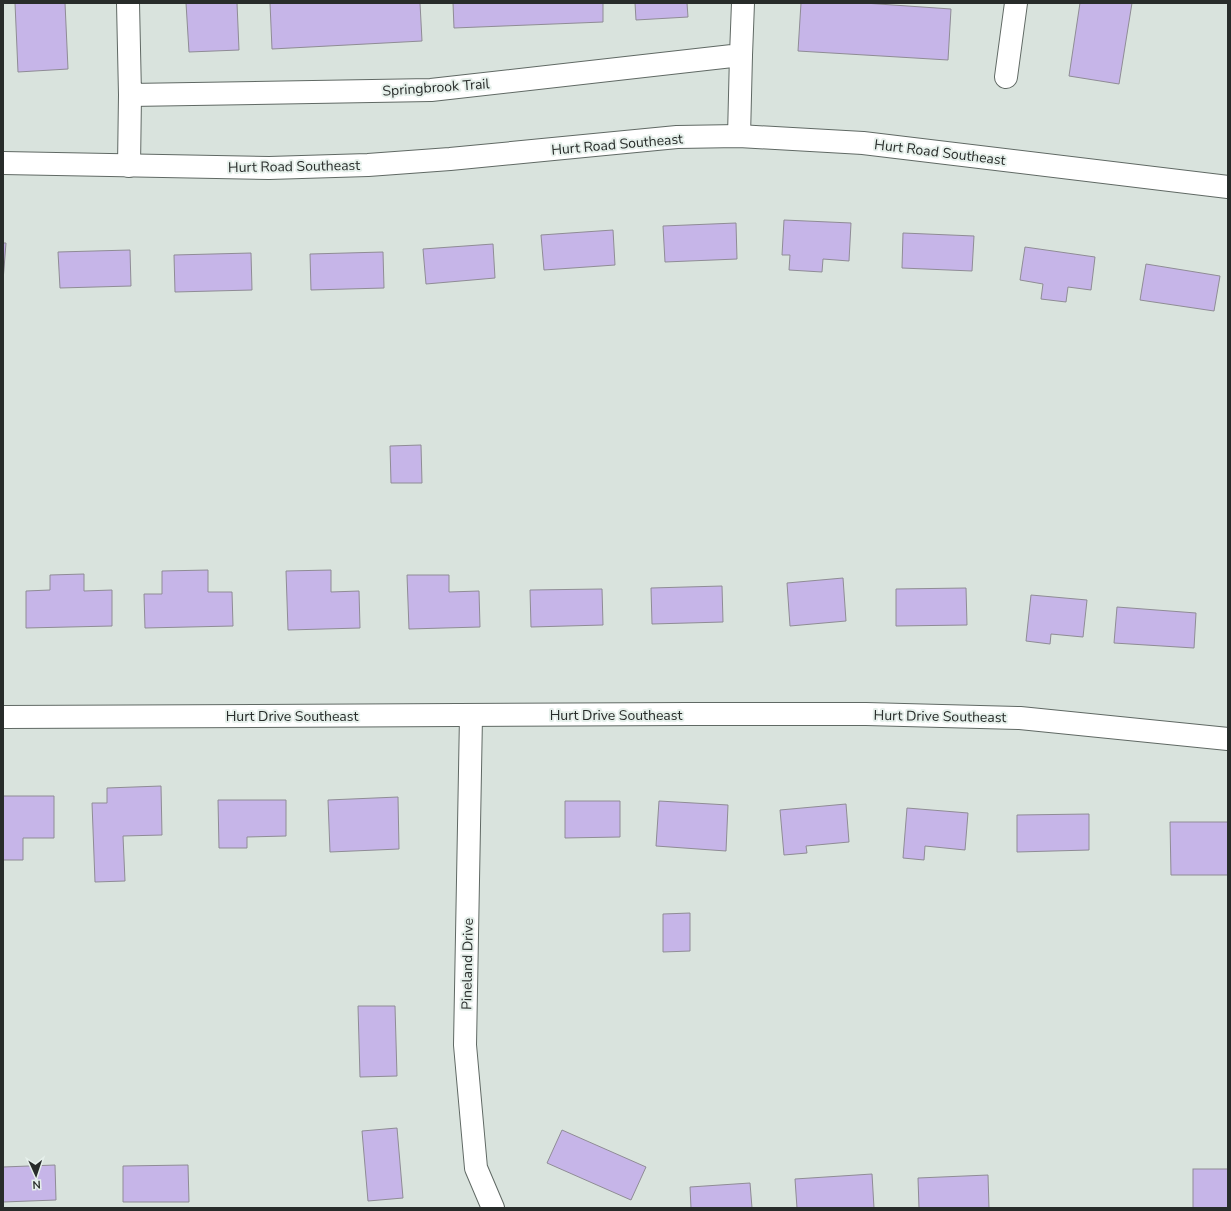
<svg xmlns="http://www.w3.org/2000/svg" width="1231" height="1211" font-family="'Nunito Sans',sans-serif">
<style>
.building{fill:#c6b5e8;stroke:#8f8c95}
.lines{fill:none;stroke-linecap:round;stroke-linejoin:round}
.minor-casing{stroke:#606964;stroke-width:24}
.minor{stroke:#fff;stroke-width:22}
.labels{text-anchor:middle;stroke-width:4;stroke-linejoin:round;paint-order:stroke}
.street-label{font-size:14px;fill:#282c2a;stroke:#e6f0eb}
</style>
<rect width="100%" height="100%" fill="#d9e3dd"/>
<!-- building -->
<g class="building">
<path d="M 15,3 L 65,3 L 68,69 L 18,72 Z"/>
<path d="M 186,3 L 237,3 L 239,50 L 189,52 Z"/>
<path d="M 270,3 L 420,3 L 422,41 L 272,49 Z"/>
<path d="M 453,3 L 603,3 L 603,22 L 454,28 Z"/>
<path d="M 635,3 L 687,3 L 688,17 L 636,20 Z"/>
<path d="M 801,3 L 864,3 L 951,9 L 948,60 L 798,51 Z"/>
<path d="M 1080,3 L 1132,3 L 1119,84 L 1069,76 Z"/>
<path d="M 784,220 L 851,223 L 849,261 L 823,259 L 822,272 L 789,270 L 790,255 L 782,255 Z"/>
<path d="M 736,223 L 737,259 L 665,262 L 663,226 Z"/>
<path d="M 613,230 L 615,265 L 544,270 L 541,235 Z"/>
<path d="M 903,233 L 974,236 L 972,271 L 902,268 Z"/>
<path d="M 3,243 L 6,243 L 3,281 Z"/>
<path d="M 493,244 L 495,278 L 426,284 L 423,249 Z"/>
<path d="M 1025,247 L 1095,257 L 1091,290 L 1068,287 L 1066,302 L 1041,299 L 1043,284 L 1020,280 Z"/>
<path d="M 130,250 L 131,286 L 60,288 L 58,252 Z"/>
<path d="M 383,252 L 384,288 L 311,290 L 310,254 Z"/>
<path d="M 251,253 L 252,290 L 175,292 L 174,255 Z"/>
<path d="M 1146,264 L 1220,276 L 1214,311 L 1140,300 Z"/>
<path d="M 421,445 L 422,483 L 391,483 L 390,446 Z"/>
<path d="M 208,570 L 208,592 L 232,592 L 233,626 L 145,628 L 144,594 L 162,594 L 162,571 Z"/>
<path d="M 331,570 L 331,592 L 359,591 L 360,628 L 288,630 L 286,571 Z"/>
<path d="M 84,574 L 84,591 L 112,590 L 112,626 L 26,628 L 26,591 L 50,590 L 50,575 Z"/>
<path d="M 407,575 L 449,575 L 449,592 L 479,591 L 480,627 L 409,629 Z"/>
<path d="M 843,578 L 846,621 L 790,626 L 787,583 Z"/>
<path d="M 722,586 L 723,622 L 652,624 L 651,588 Z"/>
<path d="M 966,588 L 967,625 L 896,626 L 896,589 Z"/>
<path d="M 602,589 L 603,625 L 531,627 L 530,590 Z"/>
<path d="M 1031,595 L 1087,600 L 1083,637 L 1051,634 L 1050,644 L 1026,641 Z"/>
<path d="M 1117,607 L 1196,613 L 1194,648 L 1114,643 Z"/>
<path d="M 161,786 L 162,835 L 123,836 L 125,881 L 95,882 L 92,803 L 107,803 L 107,788 Z"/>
<path d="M 3,796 L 54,796 L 54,838 L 23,838 L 23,860 L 3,860 Z"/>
<path d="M 398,797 L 399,849 L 330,852 L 328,800 Z"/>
<path d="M 218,800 L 286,800 L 286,836 L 247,837 L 247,848 L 219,848 Z"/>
<path d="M 565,801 L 620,801 L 620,837 L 565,838 Z"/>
<path d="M 659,801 L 728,805 L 726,851 L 656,846 Z"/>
<path d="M 846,804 L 849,842 L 806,846 L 807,853 L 784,855 L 780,810 Z"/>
<path d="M 907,808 L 968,813 L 965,850 L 925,846 L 924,860 L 903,858 Z"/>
<path d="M 1089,814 L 1089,850 L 1017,852 L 1017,815 Z"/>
<path d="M 1170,822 L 1228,822 L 1228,875 L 1171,875 Z"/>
<path d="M 690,913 L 690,951 L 663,952 L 663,914 Z"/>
<path d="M 358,1006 L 395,1006 L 397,1076 L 360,1077 Z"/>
<path d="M 397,1128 L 403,1198 L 368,1201 L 362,1131 Z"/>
<path d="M 562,1130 L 646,1167 L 631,1200 L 547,1163 Z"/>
<path d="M 55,1165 L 56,1200 L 3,1202 L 3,1167 Z"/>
<path d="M 188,1165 L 189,1202 L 123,1202 L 123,1166 Z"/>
<rect x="1193" y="1169" width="35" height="39"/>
<path d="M 872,1174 L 874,1208 L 797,1208 L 795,1179 Z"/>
<path d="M 988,1175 L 989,1208 L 919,1208 L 918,1178 Z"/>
<path d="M 750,1183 L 752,1208 L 691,1208 L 690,1187 Z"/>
</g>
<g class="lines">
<!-- minor casing -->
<g class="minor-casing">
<g id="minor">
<path d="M 128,3 L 130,95 L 431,90 L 741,55 L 743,3"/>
<path d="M 1006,77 L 1016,3"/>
<path d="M 739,136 L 741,55"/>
<path d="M 3,163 L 269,168 L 368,165 L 450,159 L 677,137 L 739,136 L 863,143 L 1228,187"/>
<path d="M 129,166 L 130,95"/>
<path d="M 471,716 L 465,1045 L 476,1168 L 493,1208"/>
<path d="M 3,717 L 690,714 L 866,714 L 1020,718 L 1228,739"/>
</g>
</g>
<!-- minor -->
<use href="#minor" class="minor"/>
</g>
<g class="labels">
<!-- street labels -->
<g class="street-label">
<text transform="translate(436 87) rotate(-4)" y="5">Springbrook Trail</text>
<text transform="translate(617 144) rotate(-5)" y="5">Hurt Road Southeast</text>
<text transform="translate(940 152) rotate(7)" y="5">Hurt Road Southeast</text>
<text transform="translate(294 166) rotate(-1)" y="5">Hurt Road Southeast</text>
<text x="616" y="720">Hurt Drive Southeast</text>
<text x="292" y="721">Hurt Drive Southeast</text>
<text transform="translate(940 716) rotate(1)" y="5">Hurt Drive Southeast</text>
<text transform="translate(467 964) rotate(-89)" y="5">Pineland Drive</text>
</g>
</g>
<!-- border -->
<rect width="1231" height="1211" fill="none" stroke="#282c2a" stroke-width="8"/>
<!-- north arrow -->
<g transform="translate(36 1175) rotate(177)" stroke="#e6f0eb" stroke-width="3" paint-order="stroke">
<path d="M0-3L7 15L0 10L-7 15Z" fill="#282c2a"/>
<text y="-6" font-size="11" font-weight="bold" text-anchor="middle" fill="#282c2a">N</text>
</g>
</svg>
